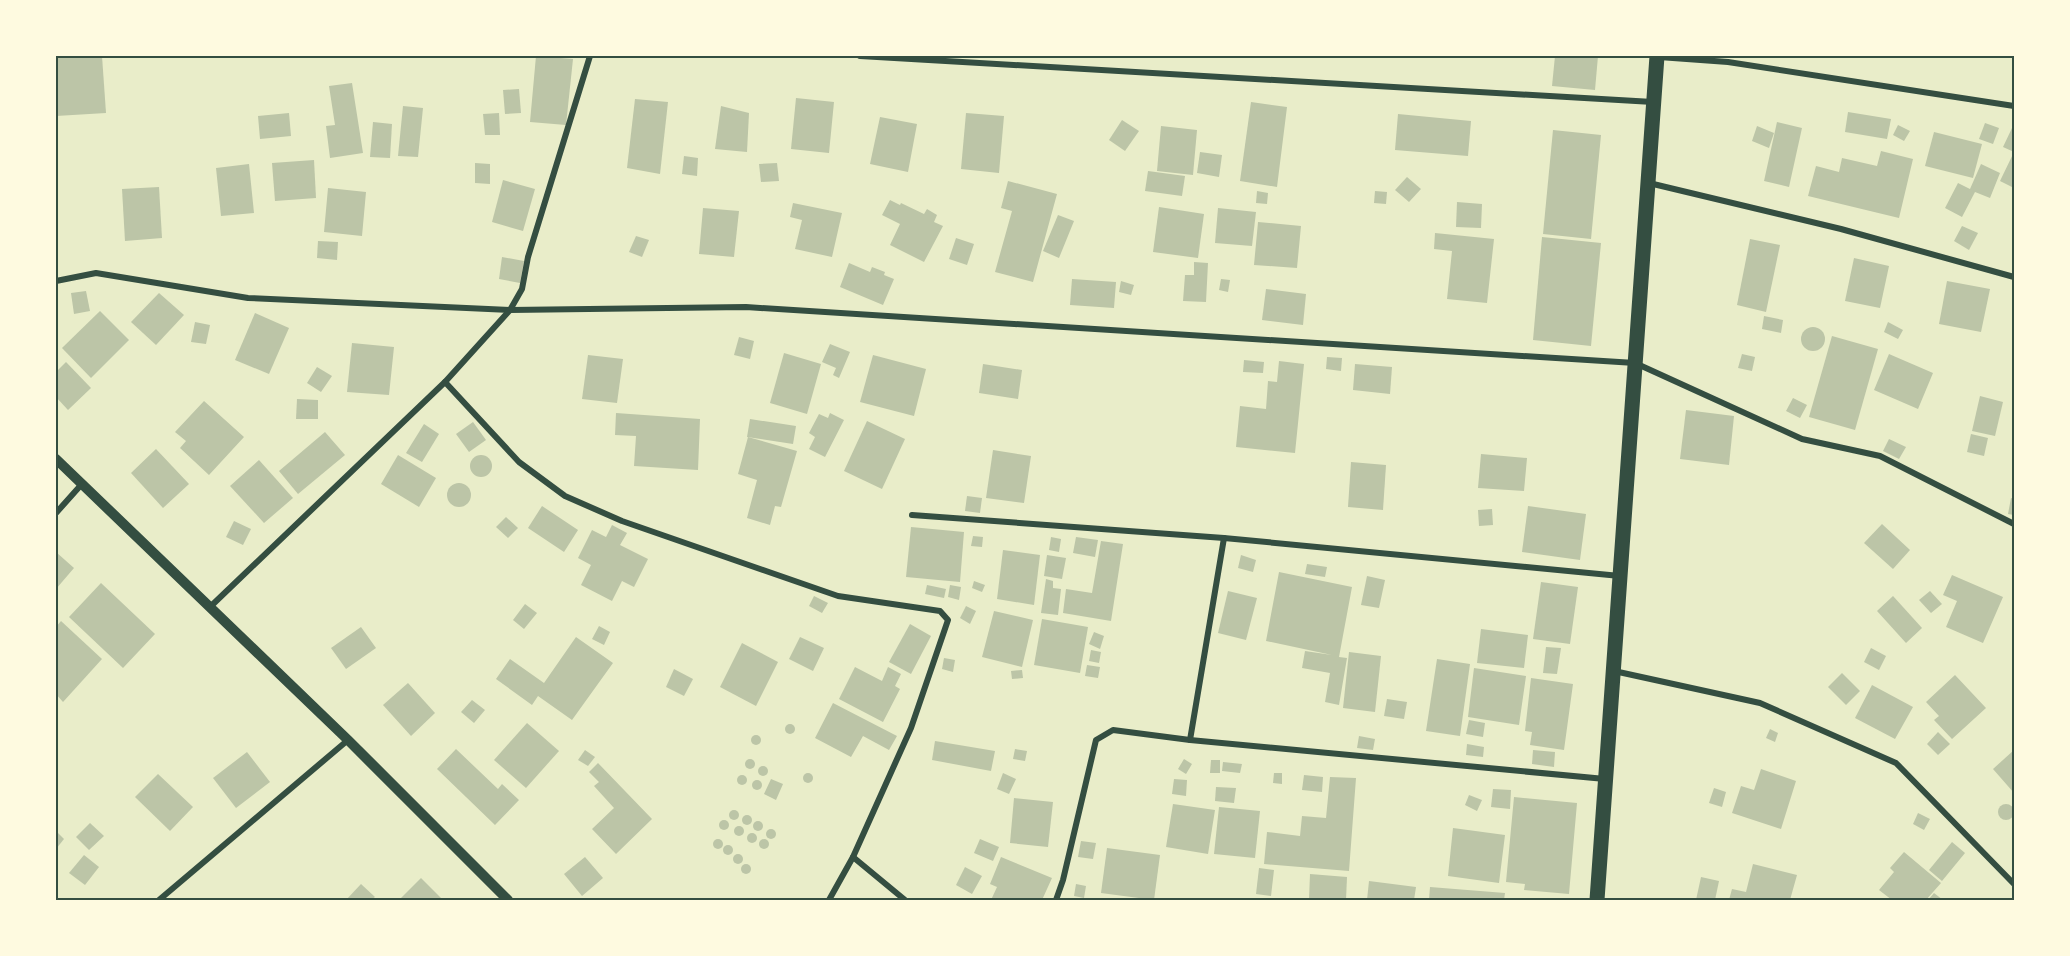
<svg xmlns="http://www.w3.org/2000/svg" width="2070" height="956" font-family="'Work Sans',sans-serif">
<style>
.building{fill:#bcc5a7}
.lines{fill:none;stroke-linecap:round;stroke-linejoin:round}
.minor{stroke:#344e41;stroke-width:6}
.tertiary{stroke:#344e41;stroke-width:10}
.primary{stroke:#344e41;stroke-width:15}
.neatline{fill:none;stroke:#344e41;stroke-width:2}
</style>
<rect width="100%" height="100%" fill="#e9edc9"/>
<!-- building -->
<g class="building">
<path d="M 56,56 L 102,56 L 106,113 L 56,116 Z"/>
<path d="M 536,56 L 573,59 L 566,125 L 530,122 Z"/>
<path d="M 1555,56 L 1598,56 L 1595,90 L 1552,86 Z"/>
<path d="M 352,83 L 363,153 L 330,158 L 326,126 L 335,125 L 329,86 Z"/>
<path d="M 519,89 L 521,113 L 505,114 L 503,90 Z"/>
<path d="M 796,98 L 834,102 L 829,153 L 791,149 Z"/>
<path d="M 635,99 L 668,102 L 660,174 L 627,168 Z"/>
<path d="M 1251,102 L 1287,107 L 1277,187 L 1240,181 Z"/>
<path d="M 403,106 L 423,108 L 418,157 L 398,156 Z"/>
<path d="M 721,106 L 749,113 L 747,152 L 715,149 Z"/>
<path d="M 1848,112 L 1891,119 L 1887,139 L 1845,132 Z"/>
<path d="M 289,113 L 291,136 L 260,139 L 258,116 Z"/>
<path d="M 499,113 L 500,135 L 485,135 L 483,114 Z"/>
<path d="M 966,113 L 1004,116 L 999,173 L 961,169 Z"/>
<path d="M 1398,114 L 1471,121 L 1468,156 L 1395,150 Z"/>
<path d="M 880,117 L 917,124 L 908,172 L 870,164 Z"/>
<path d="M 1122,120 L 1139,131 L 1125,151 L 1109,140 Z"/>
<path d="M 373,122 L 392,124 L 390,158 L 370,157 Z"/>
<path d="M 1777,122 L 1802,128 L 1789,187 L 1764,181 Z"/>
<path d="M 1985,123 L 1999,128 L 1993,144 L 1979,139 Z"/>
<path d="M 1898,125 L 1910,131 L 1904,141 L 1893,135 Z"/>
<path d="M 1161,126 L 1197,130 L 1193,175 L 1157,171 Z"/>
<path d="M 1757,126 L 1774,133 L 1769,148 L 1752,141 Z"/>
<path d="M 2012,128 L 2014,129 L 2014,188 L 2000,181 L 2014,152 L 2003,147 Z"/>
<path d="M 1553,130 L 1601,135 L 1591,239 L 1543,234 Z"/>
<path d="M 1934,132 L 1982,144 L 1973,178 L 1925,166 Z"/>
<path d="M 1881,151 L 1913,159 L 1899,218 L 1808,196 L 1816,166 L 1839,172 L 1842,158 L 1877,166 Z"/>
<path d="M 1200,152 L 1222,155 L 1219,177 L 1197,173 Z"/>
<path d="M 684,156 L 698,158 L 697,176 L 682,174 Z"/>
<path d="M 314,160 L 316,198 L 275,201 L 272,163 Z"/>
<path d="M 475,163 L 490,164 L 490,184 L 475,183 Z"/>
<path d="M 777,163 L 779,181 L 761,182 L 759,164 Z"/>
<path d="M 249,164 L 254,213 L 221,216 L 216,168 Z"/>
<path d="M 1981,164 L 2000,173 L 1990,198 L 1975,192 L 1962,217 L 1945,208 L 1958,183 L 1970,189 Z"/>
<path d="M 1148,171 L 1185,176 L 1182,196 L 1145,191 Z"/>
<path d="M 1407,177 L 1421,189 L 1409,202 L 1395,190 Z"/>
<path d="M 503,180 L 535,189 L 523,231 L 492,222 Z"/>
<path d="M 1008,181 L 1057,194 L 1033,282 L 995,272 L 1012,211 L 1001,208 Z"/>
<path d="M 159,187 L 162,238 L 125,241 L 122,189 Z"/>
<path d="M 328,188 L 366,192 L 362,236 L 324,232 Z"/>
<path d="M 1257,191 L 1268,193 L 1267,204 L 1256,203 Z"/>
<path d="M 1375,191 L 1387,192 L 1386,204 L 1374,203 Z"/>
<path d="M 890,200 L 900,205 L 901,203 L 924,214 L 927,209 L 937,215 L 934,222 L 943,226 L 924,262 L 890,245 L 900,224 L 882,215 Z"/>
<path d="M 1457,202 L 1482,204 L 1481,228 L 1456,227 Z"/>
<path d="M 793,203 L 842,213 L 832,257 L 795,249 L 802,220 L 790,217 Z"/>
<path d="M 1159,207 L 1204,214 L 1198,258 L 1153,252 Z"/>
<path d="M 703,208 L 739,211 L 734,257 L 699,254 Z"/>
<path d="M 1218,208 L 1256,212 L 1252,246 L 1215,243 Z"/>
<path d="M 1058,215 L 1074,221 L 1059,258 L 1043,251 Z"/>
<path d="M 1258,222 L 1301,226 L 1297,268 L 1254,265 Z"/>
<path d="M 1962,226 L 1978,233 L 1969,250 L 1954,241 Z"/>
<path d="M 1435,233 L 1494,239 L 1487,303 L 1447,299 L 1452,251 L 1434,249 Z"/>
<path d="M 636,236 L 649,240 L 642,257 L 629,252 Z"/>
<path d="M 1542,237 L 1601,243 L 1591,346 L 1533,340 Z"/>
<path d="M 956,238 L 974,244 L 967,265 L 949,259 Z"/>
<path d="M 1750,239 L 1780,245 L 1766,312 L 1737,305 Z"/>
<path d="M 318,241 L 338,242 L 337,260 L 317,258 Z"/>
<path d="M 502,257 L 524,261 L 520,283 L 499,279 Z"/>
<path d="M 1854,258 L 1889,266 L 1880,308 L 1845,301 Z"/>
<path d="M 1194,262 L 1208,263 L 1206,302 L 1183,301 L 1185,275 L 1194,275 Z"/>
<path d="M 849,263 L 870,272 L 872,267 L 885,272 L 884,275 L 894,279 L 883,305 L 840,287 Z"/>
<path d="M 1072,279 L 1116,282 L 1114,308 L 1070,305 Z"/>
<path d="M 1221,279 L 1230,280 L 1228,292 L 1219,290 Z"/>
<path d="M 1121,281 L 1134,285 L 1131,295 L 1119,292 Z"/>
<path d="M 1947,281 L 1990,289 L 1981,332 L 1939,324 Z"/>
<path d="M 1266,289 L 1306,294 L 1303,325 L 1262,320 Z"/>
<path d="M 86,291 L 90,311 L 74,314 L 71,293 Z"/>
<path d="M 159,293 L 184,315 L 156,345 L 131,322 Z"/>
<path d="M 100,311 L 129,340 L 91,378 L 62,348 Z"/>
<path d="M 255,313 L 289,328 L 269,374 L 235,360 Z"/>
<path d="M 1764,316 L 1783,320 L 1781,333 L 1762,329 Z"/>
<path d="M 195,322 L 210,325 L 206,344 L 191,342 Z"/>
<path d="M 1888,322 L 1903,330 L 1898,339 L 1884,332 Z"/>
<circle cx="1813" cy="339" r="12"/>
<path d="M 1832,336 L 1878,349 L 1855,430 L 1809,417 Z"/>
<path d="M 739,337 L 754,341 L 750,359 L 734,355 Z"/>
<path d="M 352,343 L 394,347 L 389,395 L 347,392 Z"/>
<path d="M 830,344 L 850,352 L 839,378 L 833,375 L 836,368 L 822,362 Z"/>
<path d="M 784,353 L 821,364 L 807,414 L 770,403 Z"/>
<path d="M 1742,354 L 1755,357 L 1752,371 L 1738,368 Z"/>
<path d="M 1889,354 L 1933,373 L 1918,409 L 1874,390 Z"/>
<path d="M 588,355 L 623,359 L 617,403 L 582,399 Z"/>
<path d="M 873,355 L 926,369 L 914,416 L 860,402 Z"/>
<path d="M 1327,357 L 1342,358 L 1341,371 L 1326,369 Z"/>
<path d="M 1244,360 L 1264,362 L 1263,373 L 1243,372 Z"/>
<path d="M 1279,361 L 1304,364 L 1295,453 L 1236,447 L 1240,406 L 1266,409 L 1268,381 L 1277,382 Z"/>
<path d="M 66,362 L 91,388 L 68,410 L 56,397 L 56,372 Z"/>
<path d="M 983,364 L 1022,370 L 1018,399 L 979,393 Z"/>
<path d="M 1355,364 L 1392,367 L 1390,394 L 1353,390 Z"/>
<path d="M 317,367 L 332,376 L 321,392 L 307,383 Z"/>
<path d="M 1980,396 L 2003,402 L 1995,436 L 1972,431 Z"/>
<path d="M 1793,398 L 1807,405 L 1800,418 L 1786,411 Z"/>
<path d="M 297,399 L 318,400 L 318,419 L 296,419 Z"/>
<path d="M 204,401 L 244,437 L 209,475 L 180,448 L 186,441 L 175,432 Z"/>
<path d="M 1686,410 L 1734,416 L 1729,465 L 1680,459 Z"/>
<path d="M 616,413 L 700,419 L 698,470 L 634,466 L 636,436 L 615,435 Z"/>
<path d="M 830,413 L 844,420 L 825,457 L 809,449 L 815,437 L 809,433 L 819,414 L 828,418 Z"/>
<path d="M 750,419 L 796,426 L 793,444 L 747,437 Z"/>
<path d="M 867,421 L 905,439 L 882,489 L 844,471 Z"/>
<path d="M 473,422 L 486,440 L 469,452 L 456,434 Z"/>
<path d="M 424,424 L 439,434 L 422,462 L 406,453 Z"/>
<path d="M 325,432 L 345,455 L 298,494 L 279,471 Z"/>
<path d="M 1971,434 L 1988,438 L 1984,456 L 1967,452 Z"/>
<path d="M 748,437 L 797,451 L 781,507 L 775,506 L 770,525 L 747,518 L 757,480 L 738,474 Z"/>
<path d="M 1889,439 L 1906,447 L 1899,459 L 1883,451 Z"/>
<path d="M 156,449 L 189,484 L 163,508 L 131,473 Z"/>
<path d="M 993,450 L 1031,456 L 1024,503 L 986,498 Z"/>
<path d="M 1481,454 L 1527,458 L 1524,491 L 1478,488 Z"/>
<circle cx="481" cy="466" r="11"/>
<path d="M 398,455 L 436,478 L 419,507 L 381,484 Z"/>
<path d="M 259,460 L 293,498 L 264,523 L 230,486 Z"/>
<path d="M 1351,462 L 1386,465 L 1383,510 L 1348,507 Z"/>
<circle cx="459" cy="495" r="12"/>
<path d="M 967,496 L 982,498 L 980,513 L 965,511 Z"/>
<path d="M 2011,498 L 2014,499 L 2014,515 L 2008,514 Z"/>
<path d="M 542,506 L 578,530 L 564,552 L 528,528 Z"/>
<path d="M 1528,506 L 1586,514 L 1580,560 L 1522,552 Z"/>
<path d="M 1492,509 L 1493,525 L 1479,526 L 1478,510 Z"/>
<path d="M 506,517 L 518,528 L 508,538 L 496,527 Z"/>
<path d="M 234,521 L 251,529 L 243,545 L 226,537 Z"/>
<path d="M 1882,524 L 1910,550 L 1893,569 L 1864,543 Z"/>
<path d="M 612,525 L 627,533 L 620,545 L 648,559 L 634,587 L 622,581 L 612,601 L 581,585 L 591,565 L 578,558 L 592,530 L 606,537 Z"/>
<path d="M 911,527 L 964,532 L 960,582 L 906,577 Z"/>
<path d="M 973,536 L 983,537 L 982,547 L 971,546 Z"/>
<path d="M 1051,537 L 1061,539 L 1059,552 L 1049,550 Z"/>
<path d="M 1076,537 L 1098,540 L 1095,557 L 1073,553 Z"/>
<path d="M 1101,541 L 1123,544 L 1111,621 L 1063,613 L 1066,589 L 1092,593 Z"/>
<path d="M 1003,550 L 1040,555 L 1034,605 L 997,599 Z"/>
<path d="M 56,552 L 74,568 L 56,589 Z"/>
<path d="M 1047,555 L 1066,558 L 1062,579 L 1044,576 Z"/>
<path d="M 1241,555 L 1256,560 L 1253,572 L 1238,568 Z"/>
<path d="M 1307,564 L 1327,567 L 1325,577 L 1305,574 Z"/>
<path d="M 1279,572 L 1352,587 L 1339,657 L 1347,658 L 1339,705 L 1325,702 L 1330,673 L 1302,668 L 1305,651 L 1332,655 L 1266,641 Z"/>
<path d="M 1952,575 L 2003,597 L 1983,643 L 1946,627 L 1957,601 L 1943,595 Z"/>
<path d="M 1367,576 L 1385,580 L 1379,608 L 1361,605 Z"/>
<path d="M 1046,579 L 1053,581 L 1053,588 L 1061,589 L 1058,615 L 1041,613 Z"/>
<path d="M 974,581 L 985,585 L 982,592 L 972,588 Z"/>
<path d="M 1541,582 L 1578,587 L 1570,644 L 1533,639 Z"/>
<path d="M 101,583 L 155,634 L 123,668 L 69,617 Z"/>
<path d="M 927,585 L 946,589 L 944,598 L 925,594 Z"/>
<path d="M 950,585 L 961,587 L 959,600 L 948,597 Z"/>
<path d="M 1228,591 L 1257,598 L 1246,640 L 1218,633 Z"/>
<path d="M 1930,591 L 1942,604 L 1931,613 L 1919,600 Z"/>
<path d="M 814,596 L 828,603 L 822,613 L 809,606 Z"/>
<path d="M 1893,596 L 1922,628 L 1906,643 L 1877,611 Z"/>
<path d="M 525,604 L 537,613 L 524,629 L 513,620 Z"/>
<path d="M 966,606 L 976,611 L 970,624 L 960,618 Z"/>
<path d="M 994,611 L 1033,620 L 1022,667 L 982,657 Z"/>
<path d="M 1042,619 L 1088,627 L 1080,673 L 1034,665 Z"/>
<path d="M 61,621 L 102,659 L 63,702 L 56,694 L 56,627 Z"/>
<path d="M 910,624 L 931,636 L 911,674 L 889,662 Z"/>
<path d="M 599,626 L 610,632 L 604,645 L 592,639 Z"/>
<path d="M 361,627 L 376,648 L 346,669 L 331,648 Z"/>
<path d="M 1481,629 L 1528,635 L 1524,668 L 1477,663 Z"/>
<path d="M 1094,632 L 1104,636 L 1100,649 L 1089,644 Z"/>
<path d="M 576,637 L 613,663 L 572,720 L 538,696 L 532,705 L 496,679 L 510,659 L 544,683 Z"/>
<path d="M 800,637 L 824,648 L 813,671 L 789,659 Z"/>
<path d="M 742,643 L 778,662 L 756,706 L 720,687 Z"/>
<path d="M 1546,647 L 1561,648 L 1557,674 L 1543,673 Z"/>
<path d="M 1871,648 L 1886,656 L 1879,670 L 1864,662 Z"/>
<path d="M 1091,650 L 1101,652 L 1099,663 L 1089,661 Z"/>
<path d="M 1349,652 L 1381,656 L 1375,712 L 1343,708 Z"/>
<path d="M 944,658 L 955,660 L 953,672 L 942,669 Z"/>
<path d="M 1437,659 L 1470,664 L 1460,736 L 1426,731 Z"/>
<path d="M 1087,665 L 1100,667 L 1098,678 L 1085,676 Z"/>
<path d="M 855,667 L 882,681 L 888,667 L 901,674 L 895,686 L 900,689 L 883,722 L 839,699 Z"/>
<path d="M 1474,668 L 1526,676 L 1519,725 L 1468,717 Z"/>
<path d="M 674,669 L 693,679 L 684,696 L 666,687 Z"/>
<path d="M 1022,670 L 1023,678 L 1012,679 L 1011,671 Z"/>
<path d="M 1842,673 L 1860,691 L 1846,705 L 1828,687 Z"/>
<path d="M 1955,675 L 1986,708 L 1952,739 L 1934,720 L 1939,716 L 1926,702 Z"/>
<path d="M 1531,678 L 1573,684 L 1564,750 L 1530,745 L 1532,732 L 1525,731 Z"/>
<path d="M 408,683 L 435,713 L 411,736 L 383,705 Z"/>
<path d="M 1872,685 L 1913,707 L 1895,739 L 1855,718 Z"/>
<path d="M 1387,699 L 1407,702 L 1404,719 L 1384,716 Z"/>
<path d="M 472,700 L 485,710 L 474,723 L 461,712 Z"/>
<path d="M 833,703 L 897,736 L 889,750 L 863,736 L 851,757 L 815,738 Z"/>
<path d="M 1469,720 L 1485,723 L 1483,737 L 1466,734 Z"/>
<path d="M 527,723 L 559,751 L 526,788 L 494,760 Z"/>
<circle cx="790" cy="729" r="5"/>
<path d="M 1770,729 L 1778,733 L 1775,742 L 1766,738 Z"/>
<path d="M 1938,732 L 1950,744 L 1938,755 L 1927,744 Z"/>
<circle cx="756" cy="740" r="5"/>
<path d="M 1359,736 L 1375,739 L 1373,750 L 1357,748 Z"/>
<path d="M 935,741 L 995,751 L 991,771 L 932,760 Z"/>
<path d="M 1467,744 L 1484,747 L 1483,757 L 1466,755 Z"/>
<path d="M 456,749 L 498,789 L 502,784 L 519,800 L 495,825 L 437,769 Z"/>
<path d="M 1015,749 L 1027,751 L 1025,761 L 1013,759 Z"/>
<path d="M 585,750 L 595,757 L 588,766 L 578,760 Z"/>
<path d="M 1533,750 L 1555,752 L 1554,767 L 1532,764 Z"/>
<path d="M 2014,750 L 2014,793 L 1993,769 Z"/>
<path d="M 247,752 L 270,782 L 236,808 L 213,778 Z"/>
<path d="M 1184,759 L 1192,764 L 1186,774 L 1178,769 Z"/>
<circle cx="750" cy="764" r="5"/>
<path d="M 1211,760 L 1220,760 L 1220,773 L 1210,773 Z"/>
<path d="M 1223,762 L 1242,764 L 1240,773 L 1222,771 Z"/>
<path d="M 598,763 L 652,819 L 616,854 L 592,829 L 614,808 L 594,786 L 599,782 L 589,772 Z"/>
<circle cx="763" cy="771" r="5"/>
<path d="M 1761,769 L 1796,781 L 1781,829 L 1732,813 L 1741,786 L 1754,790 Z"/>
<path d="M 1003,773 L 1016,779 L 1009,794 L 997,789 Z"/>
<path d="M 1274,773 L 1282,773 L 1282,784 L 1273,783 Z"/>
<circle cx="808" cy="778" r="5"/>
<path d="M 158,774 L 193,807 L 170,831 L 135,797 Z"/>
<path d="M 1304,775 L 1323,777 L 1322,792 L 1302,790 Z"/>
<circle cx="742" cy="780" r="5"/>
<path d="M 1330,777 L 1356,778 L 1349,871 L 1264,864 L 1267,832 L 1300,836 L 1302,816 L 1326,818 Z"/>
<path d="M 771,779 L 783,784 L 776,800 L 764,794 Z"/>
<path d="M 1174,779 L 1187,780 L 1186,796 L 1172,794 Z"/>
<circle cx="757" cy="785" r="5"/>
<path d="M 1216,787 L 1236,788 L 1234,803 L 1215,801 Z"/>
<path d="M 1714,788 L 1726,792 L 1722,807 L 1709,803 Z"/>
<path d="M 1493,789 L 1511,790 L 1510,809 L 1491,807 Z"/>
<path d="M 1469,795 L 1482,800 L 1477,811 L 1465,805 Z"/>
<path d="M 1514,797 L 1577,803 L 1569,894 L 1524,890 L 1525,884 L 1506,882 Z"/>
<path d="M 1014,798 L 1053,802 L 1048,847 L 1010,843 Z"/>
<path d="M 1173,804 L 1215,810 L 1208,854 L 1166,847 Z"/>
<circle cx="2006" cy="812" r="8"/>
<path d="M 1219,807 L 1260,811 L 1255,858 L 1214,854 Z"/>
<circle cx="734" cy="815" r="5"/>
<path d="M 1918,813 L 1930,819 L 1924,830 L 1913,824 Z"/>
<circle cx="747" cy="820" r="5"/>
<circle cx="724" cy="825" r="5"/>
<circle cx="758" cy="826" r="5"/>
<path d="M 90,823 L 104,836 L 89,850 L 76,837 Z"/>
<circle cx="739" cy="831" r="5"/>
<path d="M 1453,828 L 1505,835 L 1499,883 L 1448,876 Z"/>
<circle cx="771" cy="834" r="5"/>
<path d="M 56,831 L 64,839 L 56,849 Z"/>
<circle cx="752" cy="838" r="5"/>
<path d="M 980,839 L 999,847 L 993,861 L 974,853 Z"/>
<circle cx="764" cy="844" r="5"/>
<circle cx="718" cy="844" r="5"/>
<path d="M 1081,841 L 1096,843 L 1093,859 L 1078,857 Z"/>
<path d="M 1952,842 L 1965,853 L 1942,881 L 1929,870 Z"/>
<circle cx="728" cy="850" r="5"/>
<path d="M 1107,848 L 1160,855 L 1154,900 L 1101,893 Z"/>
<path d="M 1904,852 L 1941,883 L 1926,900 L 1892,900 L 1879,890 L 1894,872 L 1890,868 Z"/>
<circle cx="738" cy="859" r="5"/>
<path d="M 84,855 L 99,867 L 85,885 L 69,873 Z"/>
<path d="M 585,857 L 603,878 L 582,896 L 564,874 Z"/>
<path d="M 1001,857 L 1052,878 L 1042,900 L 991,900 L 997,887 L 990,884 Z"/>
<circle cx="746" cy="869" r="5"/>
<path d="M 1753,864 L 1797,875 L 1790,900 L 1729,900 L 1732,889 L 1746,892 Z"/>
<path d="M 965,867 L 982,876 L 972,894 L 956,885 Z"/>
<path d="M 1259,868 L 1274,870 L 1271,896 L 1256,894 Z"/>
<path d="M 1310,874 L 1347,877 L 1346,900 L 1309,900 Z"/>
<path d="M 1701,877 L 1719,881 L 1715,900 L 1696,900 Z"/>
<path d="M 421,878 L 443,900 L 399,900 Z"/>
<path d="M 1369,881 L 1416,887 L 1414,900 L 1367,900 Z"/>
<path d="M 361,884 L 375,897 L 371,900 L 346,900 Z"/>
<path d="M 1076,884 L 1086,886 L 1084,898 L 1074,896 Z"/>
<path d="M 1430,887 L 1505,893 L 1504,900 L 1429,900 Z"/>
<path d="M 1934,893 L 1943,900 L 1928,900 Z"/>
</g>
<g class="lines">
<!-- minor -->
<g class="minor">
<path d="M 860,56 L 1653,102"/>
<path d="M 1659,57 L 1728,62 L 2014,106"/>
<path d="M 1649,183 L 1841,229 L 2014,277"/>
<path d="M 56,281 L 96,273 L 248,298 L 510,310 L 746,307 L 1635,363 L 1802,439 L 1880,456 L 2014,524"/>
<path d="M 445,382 L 510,310 L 522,289 L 528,257 L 590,56"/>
<path d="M 56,513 L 81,485"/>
<path d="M 912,515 L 1224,538 L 1620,576"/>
<path d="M 210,607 L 445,382 L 519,462 L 565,496 L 622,521 L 838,596 L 940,611 L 948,620 L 911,728 L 853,857"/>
<path d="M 1614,671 L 1760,703 L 1896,763 L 2014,884"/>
<path d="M 1190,740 L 1224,538"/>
<path d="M 159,900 L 348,740"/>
<path d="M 829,900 L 853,857 L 905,900"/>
<path d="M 1056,900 L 1063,880 L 1096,740 L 1113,730 L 1190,740 L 1605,779"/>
</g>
<!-- tertiary -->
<path class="tertiary" d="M 56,459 L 348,740 L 508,900"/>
<!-- primary -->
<path class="primary" d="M 1597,900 L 1657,56"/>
</g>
<!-- border -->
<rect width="2070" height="956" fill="none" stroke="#fefae0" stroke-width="114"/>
<rect x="57" y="57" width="1956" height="842" class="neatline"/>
</svg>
